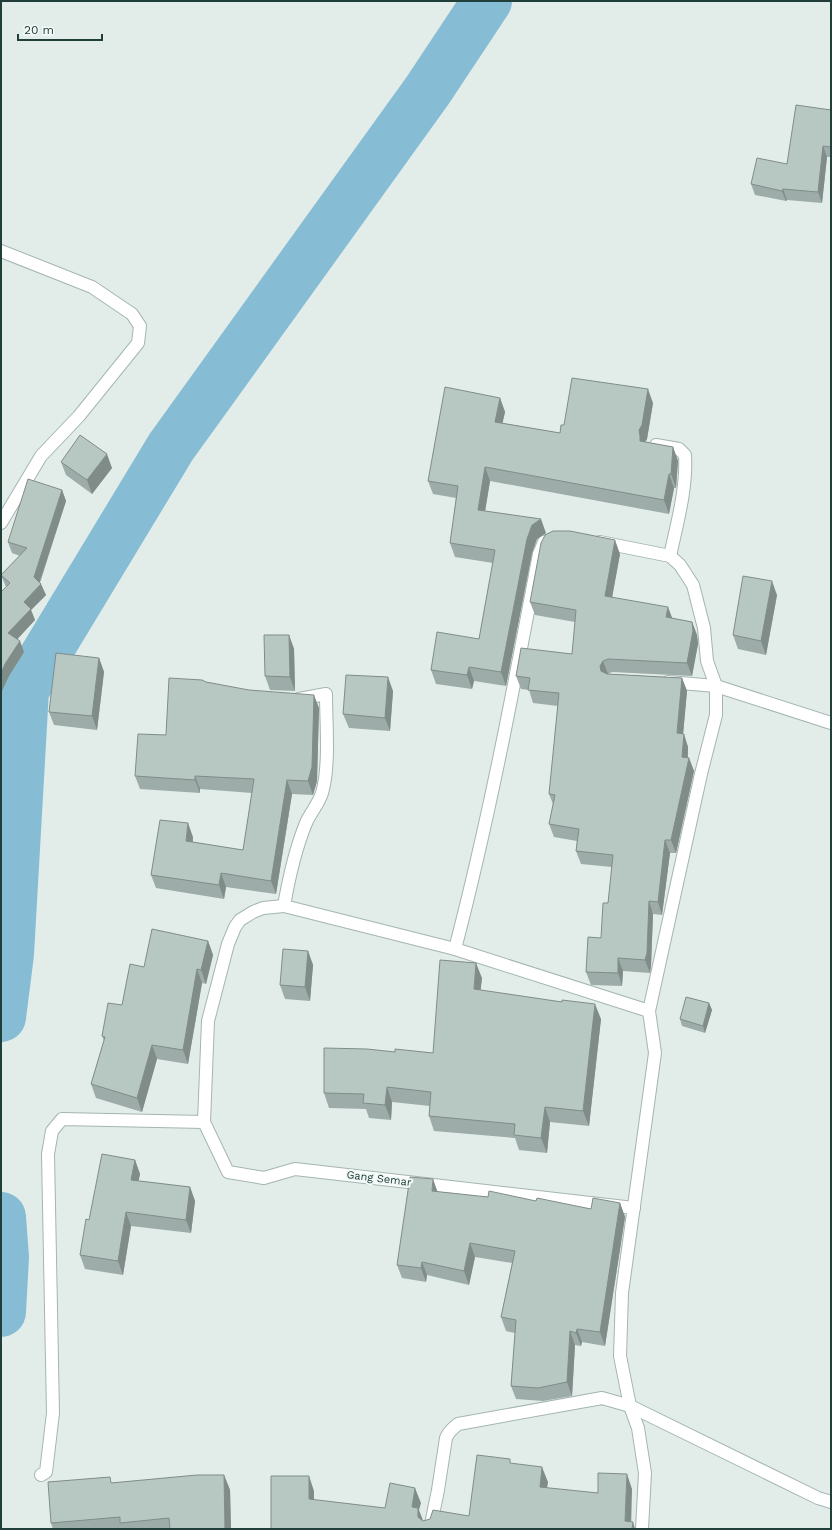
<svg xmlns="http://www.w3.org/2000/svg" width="832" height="1530" font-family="'Work Sans',sans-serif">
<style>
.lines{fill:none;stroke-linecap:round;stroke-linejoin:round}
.river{stroke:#86bdd5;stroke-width:50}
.service-casing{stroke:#a4b5b2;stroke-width:14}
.minor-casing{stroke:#a4b5b2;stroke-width:14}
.service{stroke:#fff;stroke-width:12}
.minor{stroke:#fff;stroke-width:12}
.wall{fill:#9daca8}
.shaded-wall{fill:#808c88}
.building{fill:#b7c8c3;stroke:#808c88}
.labels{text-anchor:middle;stroke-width:4;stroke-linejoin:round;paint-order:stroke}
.street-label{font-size:11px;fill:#203f3b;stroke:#f2f9f7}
</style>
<rect width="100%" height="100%" fill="#e2edea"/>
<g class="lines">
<!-- river -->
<g class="river">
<path d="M 1,1017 L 9,954 L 24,690 L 171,447 L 428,90 L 487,1"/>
<path d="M 1,1217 L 4,1257 L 1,1312"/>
</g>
<!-- service casing -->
<g class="service-casing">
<path id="service" d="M 1,251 L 92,287 L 132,314 L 140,326 L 138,343 L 79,416 L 41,456 L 1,523"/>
</g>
<!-- minor casing -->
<g class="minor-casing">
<g id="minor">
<path d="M 656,445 L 679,449 L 685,455 C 687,489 677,523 670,556"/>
<path d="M 547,541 L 544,542 L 539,554 C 514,686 489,819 455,949 L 649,1011"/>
<path d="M 600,542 L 670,556 L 680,565 L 693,585 L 704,628 L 707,661 L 716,686 L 716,715 L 701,774 L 649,1011 L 655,1053 L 622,1293 L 620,1356 L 630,1406 L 638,1428 L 645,1473 L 642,1529"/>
<path d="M 668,682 L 716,686 L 831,723"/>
<path d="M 299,699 L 326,694 C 326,723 330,766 322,793 C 319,803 311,812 306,823 C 295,850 289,877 284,906 L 455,949"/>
<path d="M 284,906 L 263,908 L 253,912 L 240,920 L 235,927 L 228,944 L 208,1021 L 204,1122 L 228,1172 L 264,1178 L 295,1169 L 634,1208"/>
<path d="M 41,1475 L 46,1472 L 53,1413 L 48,1154 L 52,1131 L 62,1119 L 204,1122"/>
<path d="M 430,1529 L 438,1490 L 446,1438 C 449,1431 453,1428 458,1424 L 602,1398 L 630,1406 L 818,1498 L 831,1502"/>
</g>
</g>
<!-- service -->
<use href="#service" class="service"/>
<!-- minor -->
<use href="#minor" class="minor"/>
</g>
<!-- wall -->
<g class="wall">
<path d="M 831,110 L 831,157 L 827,157 L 822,203 L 787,200 L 786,201 L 755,195 L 751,184 L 787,164 Z"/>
<path d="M 500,398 L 505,412 L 502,423 L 560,433 L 564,425 L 653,403 L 647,439 L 645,442 L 673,447 L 678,461 L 676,488 L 674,488 L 669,514 L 490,481 L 485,511 L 546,533 L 537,539 L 532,553 L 506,686 L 474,681 L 472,689 L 436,684 L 431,670 L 479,639 L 493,563 L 455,557 L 450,543 L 456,498 L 433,494 L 428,481 Z"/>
<path d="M 61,462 L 112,468 L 92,494 L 66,475 Z"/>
<path d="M 62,490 L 66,501 L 40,583 L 46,595 L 31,610 L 35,620 L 17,639 L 24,652 L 9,676 L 1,693 L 1,592 L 6,587 L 1,575 L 20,556 L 12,553 L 8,542 Z"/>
<path d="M 620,554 L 612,597 L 672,618 L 692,622 L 697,635 L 698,644 L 692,676 L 612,672 L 608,674 L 682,678 L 687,691 L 683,734 L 688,747 L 688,757 L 689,758 L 694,771 L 676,853 L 670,853 L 662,915 L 653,914 L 651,966 L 650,973 L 623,971 L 622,986 L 591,985 L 586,972 L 601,938 L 608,903 L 612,867 L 581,864 L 576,851 L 577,841 L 554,837 L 549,824 L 553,804 L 549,794 L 558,706 L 533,703 L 529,690 L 521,689 L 516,676 L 572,654 L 575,622 L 535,615 L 530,602 Z"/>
<path d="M 777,595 L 766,655 L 738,649 L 733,635 Z"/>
<path d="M 289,635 L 294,649 L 295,691 L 270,690 L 265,676 Z"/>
<path d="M 99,658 L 104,672 L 97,730 L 54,725 L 49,712 Z"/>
<path d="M 206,682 L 319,708 L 317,781 L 313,795 L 292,794 L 276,894 L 226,887 L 224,899 L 156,888 L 151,875 L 193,837 L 193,842 L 243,850 L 252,793 L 200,789 L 200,793 L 140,789 L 135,776 Z"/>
<path d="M 393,691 L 390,731 L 349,728 L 343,714 Z"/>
<path d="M 208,941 L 213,955 L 206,984 L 202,983 L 188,1064 L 157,1059 L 142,1112 L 96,1098 L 91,1084 L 104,1041 L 102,1036 L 122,1005 L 144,967 Z"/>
<path d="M 308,951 L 313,965 L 310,1001 L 285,999 L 280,985 Z"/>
<path d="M 482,978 L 480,990 L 601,1019 L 589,1126 L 550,1122 L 547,1153 L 519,1150 L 515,1138 L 434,1131 L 429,1116 L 430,1106 L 392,1102 L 391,1120 L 369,1118 L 366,1109 L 329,1108 L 324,1093 L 395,1052 L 433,1053 Z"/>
<path d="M 709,1003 L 712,1010 L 705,1033 L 682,1026 L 680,1019 Z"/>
<path d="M 135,1160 L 140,1174 L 138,1181 L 190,1187 L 195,1201 L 191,1233 L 131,1226 L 123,1275 L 85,1269 L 80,1255 L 89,1220 Z"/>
<path d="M 438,1192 L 488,1197 L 536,1201 L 591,1209 L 620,1203 L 625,1217 L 605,1346 L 582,1342 L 581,1346 L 575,1345 L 572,1396 L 543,1401 L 516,1399 L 511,1386 L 515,1333 L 506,1331 L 501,1317 L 512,1263 L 475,1257 L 469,1285 L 427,1275 L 426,1282 L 402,1278 L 397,1265 Z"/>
<path d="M 224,1475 L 230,1490 L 231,1529 L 53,1529 L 51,1523 L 112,1483 Z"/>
</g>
<!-- shaded-wall -->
<g class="shaded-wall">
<path d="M 823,146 L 827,157 L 822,203 L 818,192 Z"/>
<path d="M 783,189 L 787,200 L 786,201 L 782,191 Z"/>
<path d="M 648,389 L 653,403 L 647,439 L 644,444 L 640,441 L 639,430 Z"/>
<path d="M 500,398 L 505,412 L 500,435 L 495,422 Z"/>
<path d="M 673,447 L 678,461 L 676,488 L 671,474 Z"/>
<path d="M 107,454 L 112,468 L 92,494 L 87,480 Z"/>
<path d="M 485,467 L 490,481 L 483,524 L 478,510 Z"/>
<path d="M 669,474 L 674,488 L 669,514 L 664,500 Z"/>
<path d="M 62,490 L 66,501 L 38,587 L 41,584 L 46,595 L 31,610 L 35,620 L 12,645 L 8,633 L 34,577 Z"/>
<path d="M 541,519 L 546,533 L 537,539 L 532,553 L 506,686 L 501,672 L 527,539 L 532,525 Z"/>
<path d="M 615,540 L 620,554 L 610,609 L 605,596 Z"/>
<path d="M 772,581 L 777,595 L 766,655 L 761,641 Z"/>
<path d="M 668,607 L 673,620 L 666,617 Z"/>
<path d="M 692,622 L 697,635 L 698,644 L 692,676 L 687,663 Z"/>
<path d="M 289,635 L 294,649 L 295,691 L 290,677 Z"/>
<path d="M 20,641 L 24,652 L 9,676 L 1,693 L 1,673 L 5,664 Z"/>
<path d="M 99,658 L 104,672 L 97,730 L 92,716 Z"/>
<path d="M 603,661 L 608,674 L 605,679 L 601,671 L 600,666 Z"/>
<path d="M 469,667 L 474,681 L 472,689 L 467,675 Z"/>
<path d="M 388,677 L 393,691 L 390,731 L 385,718 Z"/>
<path d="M 682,678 L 687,691 L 682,746 L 677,733 Z"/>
<path d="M 314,695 L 319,708 L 317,781 L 313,795 L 308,781 Z"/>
<path d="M 684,734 L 688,747 L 687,770 L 682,757 Z"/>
<path d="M 689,758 L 694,771 L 676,853 L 671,840 Z"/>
<path d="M 195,776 L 200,789 L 200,793 L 195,780 Z"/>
<path d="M 287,780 L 292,794 L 276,894 L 271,881 Z"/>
<path d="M 188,823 L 193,837 L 191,855 L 186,841 Z"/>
<path d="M 665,840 L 670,853 L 662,915 L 658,902 Z"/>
<path d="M 221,873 L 226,887 L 224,899 L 219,885 Z"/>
<path d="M 649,901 L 653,914 L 651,966 L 650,973 L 645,960 Z"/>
<path d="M 208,941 L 213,955 L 206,984 L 201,970 Z"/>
<path d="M 308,951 L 313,965 L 310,1001 L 305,987 Z"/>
<path d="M 618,958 L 623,971 L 622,986 L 618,973 Z"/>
<path d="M 476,963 L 482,978 L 479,1004 L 474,989 Z"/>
<path d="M 197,969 L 202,983 L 188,1064 L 183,1050 Z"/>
<path d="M 709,1003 L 712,1010 L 705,1033 L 703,1026 Z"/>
<path d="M 595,1004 L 601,1019 L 589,1126 L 583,1111 Z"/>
<path d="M 152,1045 L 157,1059 L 142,1112 L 137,1098 Z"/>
<path d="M 387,1087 L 392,1102 L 391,1120 L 385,1105 Z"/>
<path d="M 545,1107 L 550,1122 L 547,1153 L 541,1138 Z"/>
<path d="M 135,1160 L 140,1174 L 136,1194 L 131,1180 Z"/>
<path d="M 433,1179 L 438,1193 L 432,1191 Z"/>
<path d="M 190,1187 L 195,1201 L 191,1233 L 186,1220 Z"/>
<path d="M 620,1203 L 625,1217 L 605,1346 L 600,1332 Z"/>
<path d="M 126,1212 L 131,1226 L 123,1275 L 118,1261 Z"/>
<path d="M 470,1243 L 475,1257 L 469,1285 L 464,1271 Z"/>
<path d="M 422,1262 L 427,1275 L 426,1282 L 421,1268 Z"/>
<path d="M 577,1329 L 582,1342 L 581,1346 L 576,1333 Z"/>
<path d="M 570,1331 L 575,1345 L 572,1396 L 567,1382 Z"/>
<path d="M 542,1467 L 548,1482 L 545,1502 L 540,1487 Z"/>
<path d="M 627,1474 L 632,1489 L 631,1529 L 625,1521 Z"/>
<path d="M 224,1475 L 230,1490 L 231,1529 L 225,1529 Z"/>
<path d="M 309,1476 L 314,1491 L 314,1514 L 309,1499 Z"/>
<path d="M 415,1488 L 421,1503 L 419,1510 L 424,1523 L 418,1518 L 412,1507 Z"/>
<path d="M 633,1522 L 635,1529 L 632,1529 Z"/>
</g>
<!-- building -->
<g class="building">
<path d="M 796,105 L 831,110 L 831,147 L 823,146 L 818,192 L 783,189 L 782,191 L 751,184 L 757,158 L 787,164 Z"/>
<path d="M 572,378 L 648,389 L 642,425 L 639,430 L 640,436 L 640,441 L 673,447 L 671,474 L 669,474 L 664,500 L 485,467 L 478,510 L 541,519 L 532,525 L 527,539 L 501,672 L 469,667 L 467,675 L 431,670 L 437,632 L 479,639 L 495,550 L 450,543 L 458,486 L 428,481 L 445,387 L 500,398 L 495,422 L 560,433 L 561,425 L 564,425 Z"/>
<path d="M 80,435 L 107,454 L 87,480 L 61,462 Z"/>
<path d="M 28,479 L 62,490 L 34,577 L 41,584 L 24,602 L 31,609 L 8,633 L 20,641 L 5,664 L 1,673 L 1,592 L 10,583 L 1,575 L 27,548 L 8,542 Z"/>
<path d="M 553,531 L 570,531 L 615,540 L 605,596 L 668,607 L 666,617 L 692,622 L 693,631 L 687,663 L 608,659 L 603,661 L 600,666 L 601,671 L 607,674 L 682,678 L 677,733 L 684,734 L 682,757 L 689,758 L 671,840 L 665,840 L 658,902 L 649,901 L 647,953 L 645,960 L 618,958 L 618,973 L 586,972 L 588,937 L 601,938 L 603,903 L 608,903 L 613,855 L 576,851 L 579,829 L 549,824 L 555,795 L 549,794 L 559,693 L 528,690 L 530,678 L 516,676 L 521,648 L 572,654 L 576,610 L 530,602 L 541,543 L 545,535 Z"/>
<path d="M 743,576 L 772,581 L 761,641 L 733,635 Z"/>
<path d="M 264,635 L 289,635 L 290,677 L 265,676 Z"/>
<path d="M 56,653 L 99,658 L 92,716 L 49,712 Z"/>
<path d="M 346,675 L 388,677 L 385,718 L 343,714 Z"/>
<path d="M 169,678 L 202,680 L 206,682 L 249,690 L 314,695 L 312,767 L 308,781 L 287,780 L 271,881 L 221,873 L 219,885 L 151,875 L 160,820 L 188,823 L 186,841 L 243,850 L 254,779 L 195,776 L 195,780 L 135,776 L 138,734 L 166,735 Z"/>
<path d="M 152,929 L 208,941 L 201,970 L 197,969 L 183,1050 L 152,1045 L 137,1098 L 91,1084 L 105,1037 L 102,1036 L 108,1003 L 122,1005 L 130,964 L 144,967 Z"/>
<path d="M 283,949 L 308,951 L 305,987 L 280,985 Z"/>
<path d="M 440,960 L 476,963 L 474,989 L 562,1002 L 562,1000 L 595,1004 L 583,1111 L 545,1107 L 541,1138 L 514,1135 L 515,1124 L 429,1116 L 431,1092 L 387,1087 L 385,1105 L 363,1103 L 364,1094 L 324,1093 L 324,1048 L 367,1049 L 395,1052 L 395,1049 L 433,1053 Z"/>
<path d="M 686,997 L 709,1003 L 703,1026 L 680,1019 Z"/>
<path d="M 102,1154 L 135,1160 L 131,1180 L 190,1187 L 186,1220 L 126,1212 L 118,1261 L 80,1255 L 86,1219 L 89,1220 Z"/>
<path d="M 410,1177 L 433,1179 L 432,1191 L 488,1197 L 489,1191 L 536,1201 L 537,1198 L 591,1209 L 593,1198 L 620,1203 L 600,1332 L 577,1329 L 576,1333 L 570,1331 L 567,1382 L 538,1388 L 511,1386 L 516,1320 L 501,1317 L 515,1251 L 470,1243 L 464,1271 L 422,1262 L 421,1268 L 397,1265 Z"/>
<path d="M 477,1455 L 510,1459 L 510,1463 L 542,1467 L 540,1487 L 598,1493 L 598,1473 L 627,1474 L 625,1521 L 633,1522 L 632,1529 L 271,1529 L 271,1476 L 309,1476 L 309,1499 L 385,1508 L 390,1483 L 415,1488 L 412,1507 L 418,1508 L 418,1517 L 423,1521 L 430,1519 L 433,1510 L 469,1516 Z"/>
<path d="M 197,1475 L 224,1475 L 225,1529 L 170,1529 L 169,1518 L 120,1523 L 120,1517 L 51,1523 L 48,1482 L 110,1477 L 111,1483 Z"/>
</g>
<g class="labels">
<!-- street labels -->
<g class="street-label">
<text transform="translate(379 1178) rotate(7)" y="4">Gang Semar</text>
</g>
</g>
<!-- border -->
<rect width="832" height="1530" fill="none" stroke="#203f3b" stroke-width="4"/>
<!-- scale -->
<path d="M18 34v6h84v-6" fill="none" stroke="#203f3b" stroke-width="2"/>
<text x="24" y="34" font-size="12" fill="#203f3b" stroke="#f2f9f7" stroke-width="3" paint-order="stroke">20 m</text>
</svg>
